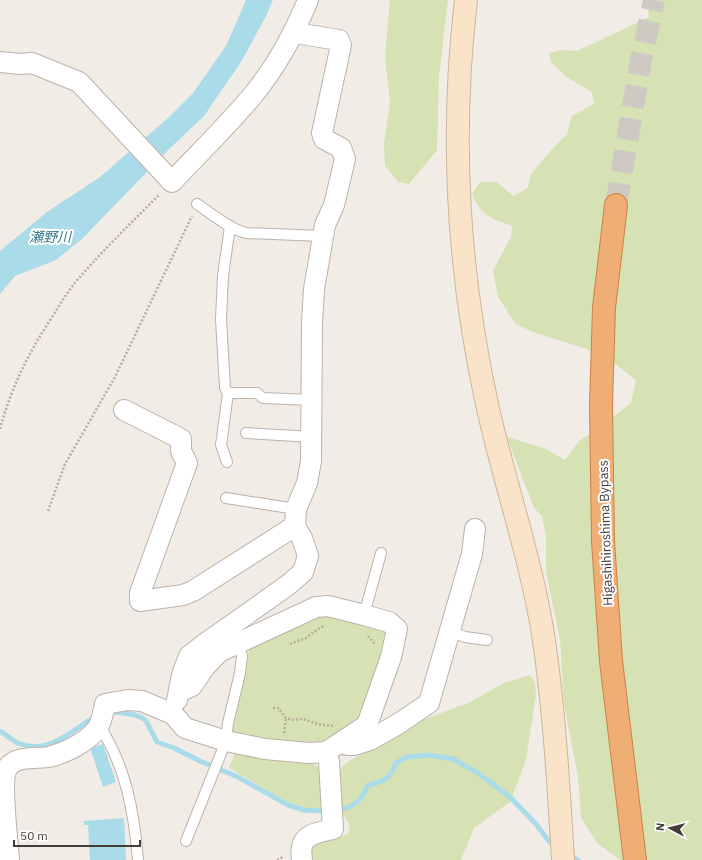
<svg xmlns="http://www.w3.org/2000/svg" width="702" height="860" font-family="'IBM Plex Sans','Noto Sans JP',sans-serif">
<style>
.green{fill:#d6e2b3}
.water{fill:#a9dbe9}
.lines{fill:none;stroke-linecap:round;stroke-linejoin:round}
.stream{stroke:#a9dbe9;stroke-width:5}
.highway-tunnel{stroke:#cfc9c4;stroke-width:22;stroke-dasharray:22 11;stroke-linecap:butt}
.lane-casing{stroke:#bcb2aa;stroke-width:12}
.street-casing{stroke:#bcb2aa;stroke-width:22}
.secondary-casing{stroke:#cdb69a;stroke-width:24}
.highway-casing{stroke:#cd8145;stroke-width:24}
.path{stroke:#bcab9d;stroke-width:2.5;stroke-dasharray:2 2;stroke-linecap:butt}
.lane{stroke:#fff;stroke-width:10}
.street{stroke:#fff;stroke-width:20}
.secondary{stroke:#f9e4c9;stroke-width:22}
.highway{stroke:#efae74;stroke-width:22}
.labels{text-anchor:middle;stroke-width:4;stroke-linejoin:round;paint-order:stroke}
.street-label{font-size:13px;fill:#443c37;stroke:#fff}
.water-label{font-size:14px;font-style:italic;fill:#357a8f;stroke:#fff}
</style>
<rect width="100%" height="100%" fill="#f2ece7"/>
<!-- green -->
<g class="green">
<path d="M 390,0 L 448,0 L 439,76 L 437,150 L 409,184 L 398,182 L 385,166 L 384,144 L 390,103 L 385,56 Z"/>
<path d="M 647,0 L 702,0 L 702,860 L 620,860 L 597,843 L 581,818 L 578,777 L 564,704 L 560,640 L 546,571 L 546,536 L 542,516 L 534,508 L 507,437 L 546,449 L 565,460 L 580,440 L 595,431 L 631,403 L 636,380 L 602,354 L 533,332 L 516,324 L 498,297 L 493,270 L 511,237 L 512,226 C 490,217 483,218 472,194 L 480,182 L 497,182 L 513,196 L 528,188 L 531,174 L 554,147 L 567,134 L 572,116 L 594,104 L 592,92 L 565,76 L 551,62 L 549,53 L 561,50 L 577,51 L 649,17 Z"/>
<path d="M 320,613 L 386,629 L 391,637 L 360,723 L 313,746 L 237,736 L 231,728 L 232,722 L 250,646 Z"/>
<path d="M 530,675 L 535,683 L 536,695 L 526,760 L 510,802 L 474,828 L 461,860 L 314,860 L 311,858 L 312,846 L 348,834 L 350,826 L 342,812 L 339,793 L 340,769 L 349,761 L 378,746 L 420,721 L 470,702 L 504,683 Z"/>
<path d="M 235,753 C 261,757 284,763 312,762 L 322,771 L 324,809 L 307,808 L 288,802 L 229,768 Z"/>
</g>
<!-- water -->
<g class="water">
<path d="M 246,0 L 273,0 L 265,18 L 241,62 L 204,116 L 167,151 L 83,238 L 56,260 L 15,276 L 0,294 L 0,251 L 47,212 L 100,177 L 167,119 L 193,93 L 226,46 Z"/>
<path d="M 103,744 L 116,782 L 103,787 L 90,748 Z"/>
<path d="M 124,818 L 126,860 L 90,860 L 88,825 L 84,825 L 84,821 Z"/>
</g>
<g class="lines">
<!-- stream -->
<g class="stream">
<path d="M 111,712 C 120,712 139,714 145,720 C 148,723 154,737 157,742 L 174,748 L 200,761 L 238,777 L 288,805 L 304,810 L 327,811"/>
<path d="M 0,731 C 7,735 13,742 21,744 C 49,755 74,729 96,716"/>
<path d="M 335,811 C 353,808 361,801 368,785 C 384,781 390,780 396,763 L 407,757 L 428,755 L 453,759 L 478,773 L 511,798 L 536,824 L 548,840 L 555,846"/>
<path d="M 568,855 L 578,860"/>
</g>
<!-- highway-tunnel -->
<path class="highway-tunnel" d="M 616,205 L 641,60 L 654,0"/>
<!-- lane casing -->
<g class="lane-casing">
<g id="lane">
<path d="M 197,204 C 212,214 228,228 246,233 L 322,236"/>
<path d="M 230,226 L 223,276 L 221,319 L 225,388 L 228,393 L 257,393 L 263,398 L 312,400"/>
<path d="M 246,433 L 312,437"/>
<path d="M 227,462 L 221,445 L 228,393"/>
<path d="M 226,498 L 296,509"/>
<path d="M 364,615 L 381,553"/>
<path d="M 449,631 L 465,637 L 487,640"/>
<path d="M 99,725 C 126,767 134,811 138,860"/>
<path d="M 186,841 L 226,741 L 228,723 L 240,673 L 242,656 L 238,643"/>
</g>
</g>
<!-- street casing -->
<g class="street-casing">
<g id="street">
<path d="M 0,62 L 20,64 L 32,63 L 79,82 L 172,182 C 199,153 228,125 253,95 C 277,66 294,34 308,0"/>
<path d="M 124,410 L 181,439 L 181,451 L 187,463 L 140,593 L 140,601 L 183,595 L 193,591 L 295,526"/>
<path d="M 177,700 L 182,675 L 189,656 L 206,643 L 288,585 L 303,572 L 308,556 L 302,538 L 295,526 L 296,509 L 307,483 L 311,461 L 312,322 L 314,289 L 325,225 L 334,205 L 345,159 L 341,148 L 324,139 L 322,133 L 341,45 L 339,40 L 295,33"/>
<path d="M 347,745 L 354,745 L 370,740 L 398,724 L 429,703 L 472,554 L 475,529"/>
<path d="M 9,860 C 8,843 0,781 7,769 C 14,755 37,759 49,757 C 65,753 86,743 97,729 C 102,722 103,712 105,704 L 128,700 L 142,701 L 173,714 L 185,728 L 226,741 L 265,749 L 309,753 L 326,752 L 367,725 L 391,657 L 397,629 L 389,622 L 364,615 L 328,606 L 316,607 L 219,652 L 204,668 L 192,686 L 179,692"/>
<path d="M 302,860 C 298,835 312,834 333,829 L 329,762 L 326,752"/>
</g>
</g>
<!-- secondary casing -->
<g class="secondary-casing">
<path id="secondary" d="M 466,0 C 450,135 458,272 487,404 C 502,474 526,542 539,612 C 542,626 544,641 546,655 C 555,723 559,792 563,860"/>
</g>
<!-- highway casing -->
<g class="highway-casing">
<path id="highway" d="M 616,205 L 604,308 L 601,405 L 603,541 L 611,661 L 635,860"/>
</g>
<!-- path -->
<g class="path">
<path d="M 0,429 C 12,385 29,352 54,314 C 62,301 70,288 80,277 C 105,248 133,221 160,194"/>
<path d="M 48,511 L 65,464 L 115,377 L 192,216"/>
<path d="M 368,636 L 375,644"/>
<path d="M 290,644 L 306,638 L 318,629 L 325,625"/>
<path d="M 273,708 L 278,708 L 286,718 L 294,720 L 303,719 L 318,724 L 333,726"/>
<path d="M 284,733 L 286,718"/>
<path d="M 277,860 L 283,857"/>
</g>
<!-- lane -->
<use href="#lane" class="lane"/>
<!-- street -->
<use href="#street" class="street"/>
<!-- secondary -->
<use href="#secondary" class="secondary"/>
<!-- highway -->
<use href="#highway" class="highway"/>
</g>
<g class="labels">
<!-- street labels -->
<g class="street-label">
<text transform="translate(605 533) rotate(-92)" y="5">Higashihiroshima Bypass</text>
</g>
<!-- water labels -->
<g class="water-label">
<text x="50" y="242">瀬野川</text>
</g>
</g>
<!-- north arrow -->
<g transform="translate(670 828) rotate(277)" stroke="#ffffff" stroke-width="3" paint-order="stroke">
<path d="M0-3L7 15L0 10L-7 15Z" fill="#443c37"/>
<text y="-6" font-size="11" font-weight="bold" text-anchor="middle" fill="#443c37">N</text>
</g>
<!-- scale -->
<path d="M14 840v6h126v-6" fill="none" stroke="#443c37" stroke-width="2"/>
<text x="20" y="840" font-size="12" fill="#443c37" stroke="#ffffff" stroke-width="3" paint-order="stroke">50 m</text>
</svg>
